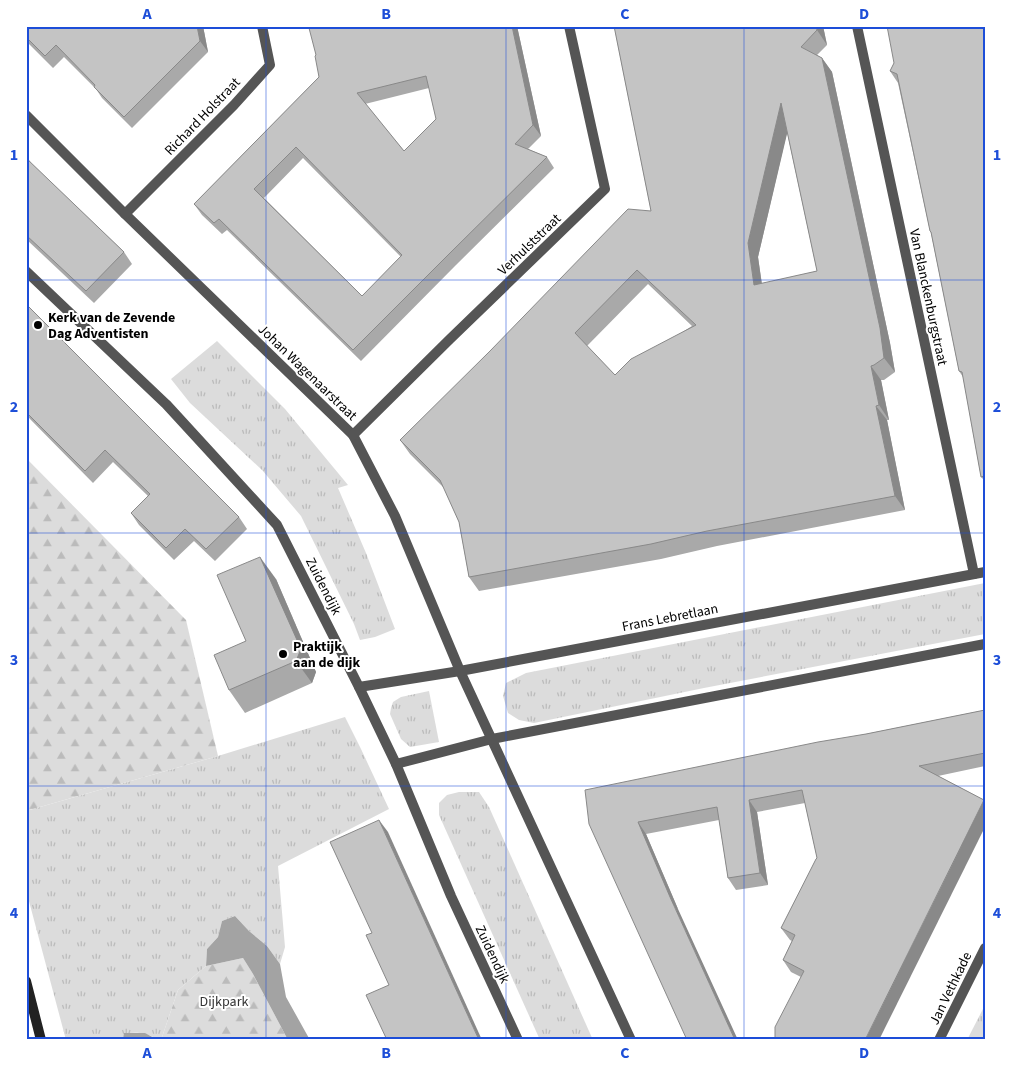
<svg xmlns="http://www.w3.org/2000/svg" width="1011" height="1066" font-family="'Source Sans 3',sans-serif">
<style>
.grass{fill:url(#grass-tufts)}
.forest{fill:url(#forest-firs)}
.water{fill:#a3a3a3}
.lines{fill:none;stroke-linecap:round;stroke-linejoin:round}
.minor{stroke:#555;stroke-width:10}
.tertiary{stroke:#555;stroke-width:10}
.secondary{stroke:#222;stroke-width:10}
.wall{fill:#a9a9a9;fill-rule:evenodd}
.shaded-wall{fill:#898989}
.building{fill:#c4c4c4;stroke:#898989;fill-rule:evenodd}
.grid{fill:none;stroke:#1d4ed8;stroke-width:1;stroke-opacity:0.55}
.poi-dot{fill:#000;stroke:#fff;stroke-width:2}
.labels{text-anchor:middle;stroke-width:4;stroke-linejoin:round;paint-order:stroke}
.street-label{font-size:14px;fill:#000;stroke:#fff}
.poi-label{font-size:14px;font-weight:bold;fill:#000;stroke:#fff;text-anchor:start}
.park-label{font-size:14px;fill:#333;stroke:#fff}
.neatline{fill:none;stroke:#1d4ed8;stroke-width:2}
.grid-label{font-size:16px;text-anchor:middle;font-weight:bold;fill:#1d4ed8}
</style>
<defs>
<pattern id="grass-tufts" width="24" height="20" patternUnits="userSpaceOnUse" patternTransform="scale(1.25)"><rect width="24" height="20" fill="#dcdcdc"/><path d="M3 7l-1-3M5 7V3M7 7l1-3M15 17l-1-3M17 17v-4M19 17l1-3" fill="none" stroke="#bbb"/></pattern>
<pattern id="forest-firs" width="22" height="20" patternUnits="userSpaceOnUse" patternTransform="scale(1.25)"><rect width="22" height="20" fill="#dcdcdc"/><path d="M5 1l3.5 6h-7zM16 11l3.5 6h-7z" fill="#bbb"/></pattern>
</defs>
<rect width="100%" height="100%" fill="#fff"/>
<!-- grass -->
<g class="grass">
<path d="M 217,341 L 285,409 L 348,485 L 338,488 L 366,553 L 395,629 L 375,637 L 360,640 L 354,624 L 301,516 L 262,470 L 190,403 L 171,379 Z"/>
<path d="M 985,583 L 985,634 L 704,688 L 534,723 L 519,720 L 508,713 L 503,696 L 506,683 L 526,673 Z"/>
<path d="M 429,691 L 439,742 L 410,747 L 401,739 L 390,714 L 391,708 L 393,702 L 401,697 Z"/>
<path d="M 345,717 L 361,749 L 389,809 L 278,866 L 285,947 L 280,964 L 267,946 L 249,931 L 235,916 L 222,921 L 218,937 L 207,949 L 206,966 L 178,990 L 161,1040 C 155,1039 151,1035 145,1034 C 139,1032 131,1033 125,1033 L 123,1040 L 66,1040 L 26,890 L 26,811 L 218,756 Z"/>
<path d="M 459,792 L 479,792 L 489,807 L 593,1040 L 540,1040 L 439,815 L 439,803 L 447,795 Z"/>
<path d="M 985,1005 L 985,1040 L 967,1040 Z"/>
</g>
<!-- forest -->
<g class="forest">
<path d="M 26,458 L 186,620 L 218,756 L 26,811 Z"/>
<path d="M 243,958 L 253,974 L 288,1040 L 161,1040 L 178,990 L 206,966 Z"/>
</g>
<!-- water -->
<g class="water">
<path d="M 235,916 L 249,931 L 267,946 L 280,964 L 286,997 L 310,1040 L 288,1040 L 253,974 L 243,958 L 206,966 L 207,949 L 218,937 L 222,921 Z"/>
<path d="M 124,1033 L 145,1033 L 158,1040 L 123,1040 Z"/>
</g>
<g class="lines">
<!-- minor -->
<g class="minor">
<path d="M 857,26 L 974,574"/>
<path d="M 26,115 L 125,214 L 353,435 L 395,516 L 460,671 L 631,1040"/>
<path d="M 125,214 L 234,105 L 270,65 L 262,26"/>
<path d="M 26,271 L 166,404 L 277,525 L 359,687 L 396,764 L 451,896 L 518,1040"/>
<path d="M 353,435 L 450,339 L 605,189 L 569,26"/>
<path d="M 359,687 L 460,671 L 985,572"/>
<path d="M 396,764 L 492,739 L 985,644"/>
</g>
<!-- tertiary -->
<path class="tertiary" d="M 939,1040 L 985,948"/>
<!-- secondary -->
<path class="secondary" d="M 26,981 L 41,1040"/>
</g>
<!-- wall -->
<g class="wall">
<path d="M 26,26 L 203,26 L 208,52 L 132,128 L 102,98 L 96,89 L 64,57 L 53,68 L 26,41 Z"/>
<path d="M 310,26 L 517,26 L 541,136 L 528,149 L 547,157 L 554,168 L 455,266 L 361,361 L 227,230 L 222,234 L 202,215 L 194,204 L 319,77 L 316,55 ZM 429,88 L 436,119 L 404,151 L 365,104 ZM 303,158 L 401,257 L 362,296 L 264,198 Z"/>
<path d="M 614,26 L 823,26 L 827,45 L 817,55 L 822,58 L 832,72 L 890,343 L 895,372 L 884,380 L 881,380 L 889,420 L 887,420 L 905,510 L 717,546 L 661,559 L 479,591 L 469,577 L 459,522 L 444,488 L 410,454 L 400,440 L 651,211 ZM 787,132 L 817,271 L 762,284 L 758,257 ZM 648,284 L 692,326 L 615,375 L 587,346 Z"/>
<path d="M 985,26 L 985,481 L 981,477 L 963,377 L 959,371 L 931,233 L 930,231 L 898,83 L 890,71 L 894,63 Z"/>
<path d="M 26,156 L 32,164 L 124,252 L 132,264 L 94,303 L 26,239 Z"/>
<path d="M 26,304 L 239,517 L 247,529 L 215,561 L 194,541 L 174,560 L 139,525 L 131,513 L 148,496 L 113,462 L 93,483 L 30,419 L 26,414 L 26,402 L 27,400 L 26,399 Z"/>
<path d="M 276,579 L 316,672 L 312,683 L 245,713 L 229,690 L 246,641 Z"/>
<path d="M 985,710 L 985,766 L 938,776 L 984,800 L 985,827 L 801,977 L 791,972 L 783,960 L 792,941 L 790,940 L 781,928 L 817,858 L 805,803 L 757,812 L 768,885 L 736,890 L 728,878 L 719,820 L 646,834 L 678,909 L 589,824 L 866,734 Z"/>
</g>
<!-- shaded-wall -->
<g class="shaded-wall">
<path d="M 197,26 L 203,26 L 208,52 L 200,41 Z"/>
<path d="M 512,26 L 517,26 L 541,136 L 533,125 Z"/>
<path d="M 816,26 L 823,26 L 827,45 L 817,30 Z"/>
<path d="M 822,58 L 832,72 L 890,343 L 895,372 L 884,358 Z"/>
<path d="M 781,103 L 791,117 L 758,257 L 764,300 L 754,285 L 748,243 Z"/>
<path d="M 871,366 L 881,380 L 889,420 L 879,405 Z"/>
<path d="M 876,406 L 887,420 L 905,510 L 895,496 Z"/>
<path d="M 260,557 L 276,579 L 316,672 L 312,683 L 296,661 Z"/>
<path d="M 749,800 L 757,812 L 768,885 L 760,873 Z"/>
<path d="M 984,800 L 985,827 L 879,1040 L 865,1040 Z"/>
<path d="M 379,820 L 388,832 L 482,1040 L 479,1040 Z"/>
<path d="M 638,822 L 646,834 L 678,909 L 738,1040 L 735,1040 L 670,897 Z"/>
</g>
<!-- building -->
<g class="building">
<path d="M 26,26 L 197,26 L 200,41 L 124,117 L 94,87 L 95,85 L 56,45 L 45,56 L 26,37 Z"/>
<path d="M 310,26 L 512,26 L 533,125 L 515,144 L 547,157 L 448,255 L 353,350 L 219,219 L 214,223 L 194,204 L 319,77 L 315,56 L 316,55 L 309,28 ZM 426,76 L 436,119 L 404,151 L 357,93 ZM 296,147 L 402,255 L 362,296 L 254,189 Z"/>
<path d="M 614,26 L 816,26 L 817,30 L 801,47 L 822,58 L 880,328 L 884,358 L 874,365 L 871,366 L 879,405 L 876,406 L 895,496 L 707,531 L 651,544 L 469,577 L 459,522 L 440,480 L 400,440 L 490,351 L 628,209 L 651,211 ZM 781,103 L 817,271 L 754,285 L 748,243 ZM 637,270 L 696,325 L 631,359 L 615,375 L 575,333 Z"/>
<path d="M 887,26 L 985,26 L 985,479 L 984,476 L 981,477 L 962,372 L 959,371 L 931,232 L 930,231 L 897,74 L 890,71 L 894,63 Z"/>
<path d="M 26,158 L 124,252 L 86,291 L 26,235 Z"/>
<path d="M 26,304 L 239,517 L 206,549 L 185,529 L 166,548 L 131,513 L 150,494 L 105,450 L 85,471 L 26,412 L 26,402 L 29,399 L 26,396 Z"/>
<path d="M 260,557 L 301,649 L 296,661 L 229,690 L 214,655 L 246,641 L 217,575 Z"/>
<path d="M 985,710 L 985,753 L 919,766 L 984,800 L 865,1040 L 775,1040 L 775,1027 L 804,971 L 783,960 L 795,935 L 781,928 L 816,859 L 817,858 L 802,790 L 749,800 L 760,873 L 728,878 L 717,807 L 638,822 L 670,897 L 735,1040 L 687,1040 L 589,824 L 585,790 L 818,742 L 866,734 Z"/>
<path d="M 379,820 L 479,1040 L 387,1040 L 366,995 L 389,985 L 366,935 L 372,933 L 330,842 Z"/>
</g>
<!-- grid -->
<path class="grid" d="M 266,26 L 266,1040M 506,26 L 506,1040M 744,26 L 744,1040M 26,280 L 985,280M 26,533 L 985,533M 26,786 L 985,786"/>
<!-- markers -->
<g class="poi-dot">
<circle cx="38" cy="325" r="5"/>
<circle cx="283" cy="654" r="5"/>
</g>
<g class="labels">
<!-- street labels -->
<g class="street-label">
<text transform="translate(202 116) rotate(-46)" y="5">Richard Holstraat</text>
<text transform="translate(529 244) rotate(-44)" y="5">Verhulststraat</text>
<text transform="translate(929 297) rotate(78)" y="5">Van Blanckenburgstraat</text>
<text transform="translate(308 372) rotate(44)" y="5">Johan Wagenaarstraat</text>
<text transform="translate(324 586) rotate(63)" y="5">Zuidendijk</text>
<text transform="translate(670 617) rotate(-11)" y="5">Frans Lebretlaan</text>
<text transform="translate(493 954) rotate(65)" y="5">Zuidendijk</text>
<text transform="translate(950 988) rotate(-64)" y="5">Jan Vethkade</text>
</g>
<!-- poi labels -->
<g class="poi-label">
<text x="48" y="322">Kerk van de Zevende<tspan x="48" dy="16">Dag Adventisten</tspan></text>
<text x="293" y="651">Praktijk<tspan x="293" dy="16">aan de dijk</tspan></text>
</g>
<!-- park labels -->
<g class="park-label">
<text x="224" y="1006">Dijkpark</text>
</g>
</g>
<!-- border -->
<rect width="1011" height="1066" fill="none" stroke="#ffffff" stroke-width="55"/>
<rect x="28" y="28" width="956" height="1010" class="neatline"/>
<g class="grid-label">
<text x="147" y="19">A</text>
<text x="386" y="19">B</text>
<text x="625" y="19">C</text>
<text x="864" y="19">D</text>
<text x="14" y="160">1</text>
<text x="997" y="160">1</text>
<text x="14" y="412">2</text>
<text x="997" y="412">2</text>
<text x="14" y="665">3</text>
<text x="997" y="665">3</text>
<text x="14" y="918">4</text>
<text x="997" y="918">4</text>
<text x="147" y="1058">A</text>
<text x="386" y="1058">B</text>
<text x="625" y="1058">C</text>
<text x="864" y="1058">D</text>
</g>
</svg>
